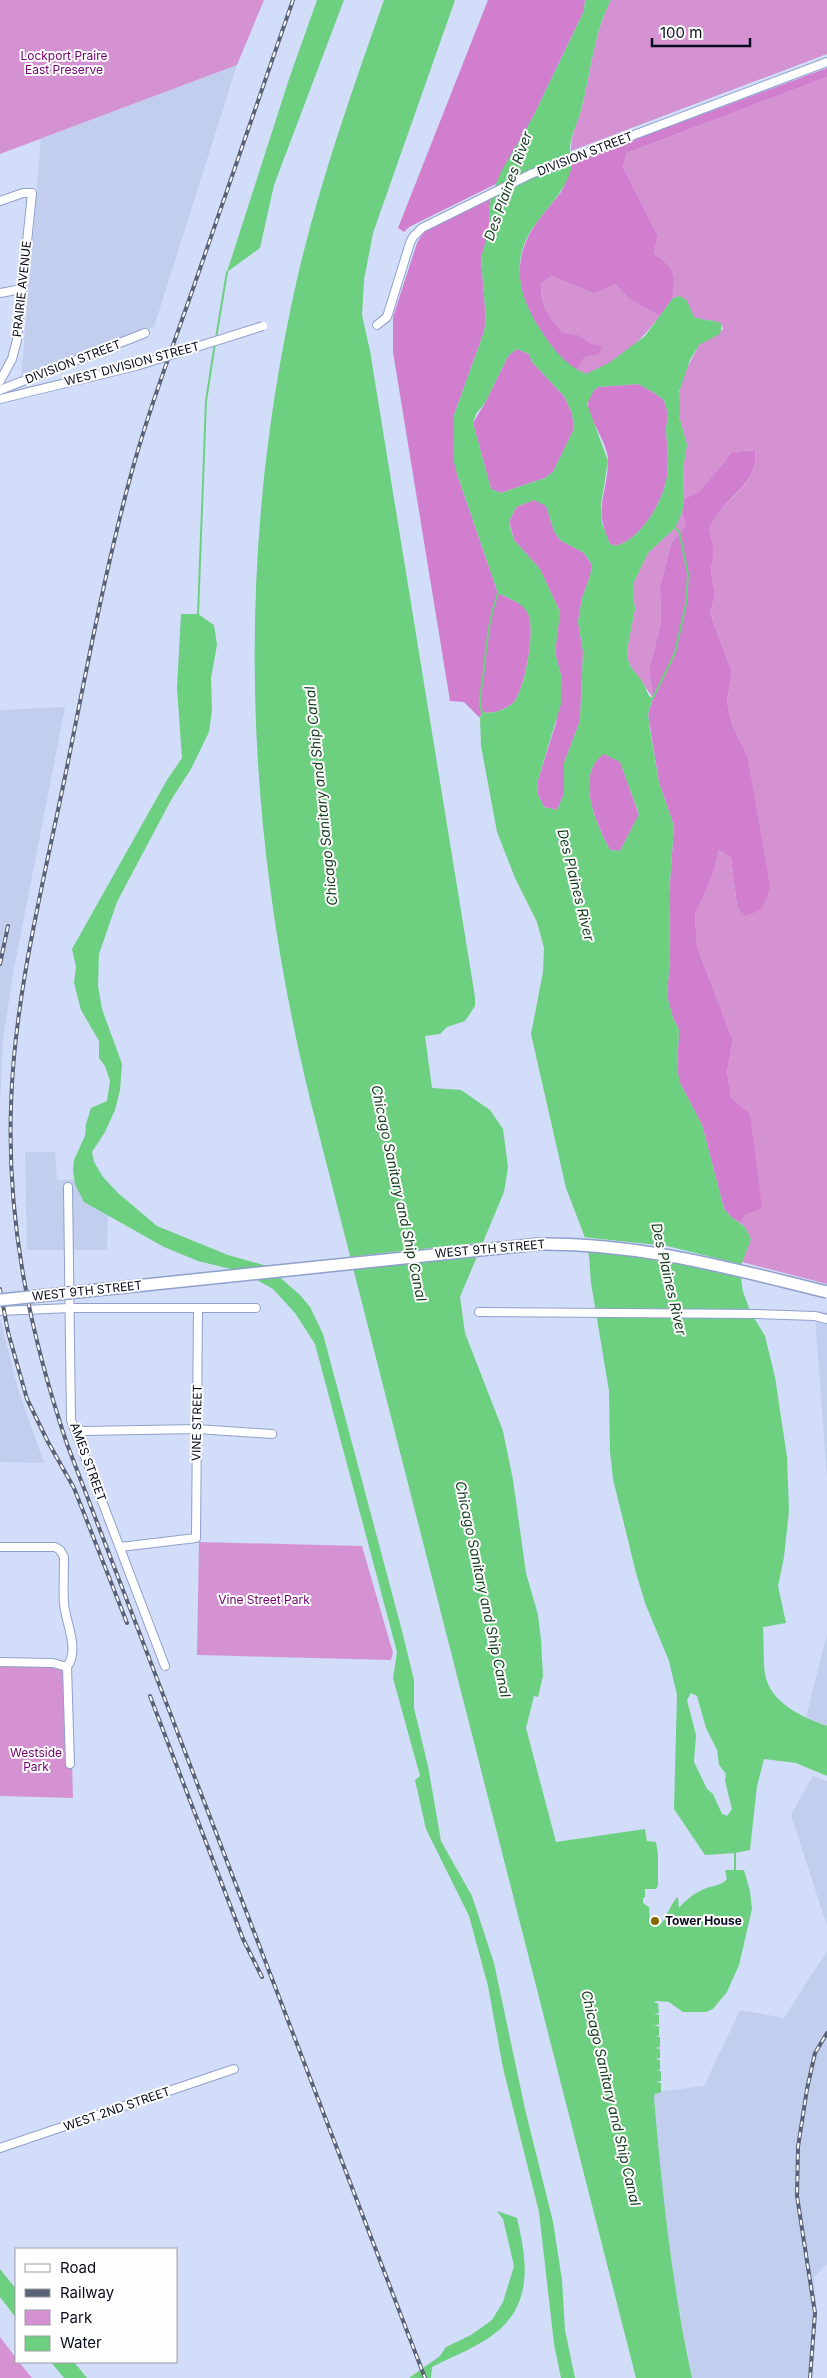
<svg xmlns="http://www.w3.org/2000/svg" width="827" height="2378" font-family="Inter,sans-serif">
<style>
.built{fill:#c1ceed}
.green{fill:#d592d2}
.forest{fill:#d27ecf}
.water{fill:#6dcf80;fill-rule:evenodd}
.pier{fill:#d2ddfa}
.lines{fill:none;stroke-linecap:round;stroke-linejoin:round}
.stream{stroke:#6dcf80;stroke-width:2}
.street-casing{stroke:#8fa0cd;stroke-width:10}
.street{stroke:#fff;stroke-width:8}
.rail-casing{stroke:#5a6277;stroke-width:4}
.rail{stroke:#fefefe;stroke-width:2;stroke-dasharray:5.5;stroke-linecap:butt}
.street-bridge-casing{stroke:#8fa0cd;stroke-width:10;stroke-linecap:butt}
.secondary-bridge-casing{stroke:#8fa0cd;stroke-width:14;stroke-linecap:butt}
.street-bridge{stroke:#fff;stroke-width:8}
.secondary-bridge{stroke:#fff;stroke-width:11}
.poi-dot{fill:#866802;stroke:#fefefe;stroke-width:2}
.labels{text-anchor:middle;stroke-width:4;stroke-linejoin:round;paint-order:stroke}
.park-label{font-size:12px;fill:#700070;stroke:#fefefe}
.street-label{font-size:12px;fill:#080d1d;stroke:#fefefe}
.poi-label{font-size:12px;font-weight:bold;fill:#080d1d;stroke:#fefefe;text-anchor:start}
.water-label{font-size:14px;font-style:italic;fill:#143c1d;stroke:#fefefe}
</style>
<rect width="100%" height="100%" fill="#d2ddfa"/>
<!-- built -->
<g class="built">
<path d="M 237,65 L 154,327 L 21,379 L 41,139 Z"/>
<path d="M 65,707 L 14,969 L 3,1039 L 0,1105 L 0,710 Z"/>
<path d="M 25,1152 L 55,1152 L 57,1180 L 88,1180 L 108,1203 L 107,1250 L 27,1250 Z"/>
<path d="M 815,1311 L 827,1312 L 827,1478 L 815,1316 Z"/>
<path d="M 0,1318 L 18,1389 L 44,1463 L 0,1462 Z"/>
<path d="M 827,1634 L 827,1726 L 806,1717 Z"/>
<path d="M 813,1776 L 827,1781 L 827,1926 L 791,1815 Z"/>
<path d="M 827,1951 L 827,2264 L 814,2277 L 817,2314 L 813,2378 L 692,2378 L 674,2279 L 664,2206 L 654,2096 L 657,2092 L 704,2086 L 740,2010 L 784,2018 Z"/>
</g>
<!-- green -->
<g class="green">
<path d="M 0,0 L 264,0 L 237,65 L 0,154 Z"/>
<path d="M 611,0 L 827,0 L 827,54 L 571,151 C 570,136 578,122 582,107 C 591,72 594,32 611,0 Z"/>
<path d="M 827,77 L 827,1284 L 742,1262 L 751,1239 L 745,1227 L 740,1223 L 746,1214 L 727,1071 L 733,1040 L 697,947 L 695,913 L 713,875 L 719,850 L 731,858 L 737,906 L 747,755 L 732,724 L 727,702 L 732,672 L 710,613 L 715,596 L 711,571 L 714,549 L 709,528 C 714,521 718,513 723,507 C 739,491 759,476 755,450 L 732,452 L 700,491 L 684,499 L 683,468 L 687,445 L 679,416 L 679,394 L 684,374 L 699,345 L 723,329 L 722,324 C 713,319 704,321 694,317 L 686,301 L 679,296 L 673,298 C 672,291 675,285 674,278 C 673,266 663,260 654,254 L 658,236 L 623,167 L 627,153 Z"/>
<path d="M 552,276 L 595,294 L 615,284 L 629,299 L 660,316 C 642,339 616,367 586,374 L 577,370 L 584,358 L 599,354 L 579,335 L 562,334 C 548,314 541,309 541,284 Z"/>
<path d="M 682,513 L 686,525 L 671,544 L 660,586 L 661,623 L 649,669 L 653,698 L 631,667 L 628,660 L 627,650 L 635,609 L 633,593 L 634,582 L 648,553 L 675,528 Z"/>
<path d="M 199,1542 L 362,1546 L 393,1653 L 391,1660 L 197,1655 Z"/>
<path d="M 0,1659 L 69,1662 L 73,1798 L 0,1796 Z"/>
<path d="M 0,2337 L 16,2358 L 16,2362 L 19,2362 L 32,2378 L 0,2378 Z"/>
</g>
<!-- forest -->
<g class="forest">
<path d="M 488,0 L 585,0 L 584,11 L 533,117 L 496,184 L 409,227 L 404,232 L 398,228 Z"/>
<path d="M 827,68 L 827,77 L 627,153 L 623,167 L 658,236 L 654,254 C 663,260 673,266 674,278 C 675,285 672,291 673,298 L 660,316 L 629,299 L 615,284 L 595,294 L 552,276 L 541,284 C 541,309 548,314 562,333 L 579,335 L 590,344 L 602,346 L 599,354 L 584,358 L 577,370 C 560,360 548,342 537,325 C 517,295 513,259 533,228 C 541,215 552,204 561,192 C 566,184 568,172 572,163 Z"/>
<path d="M 491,198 L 489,211 L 490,228 L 481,258 L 486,320 L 484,332 L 454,415 L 457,474 L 498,593 C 507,598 521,602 527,611 C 537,626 525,688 514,702 C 508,709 492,715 482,712 L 480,718 L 464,702 L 450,701 L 393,352 L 393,317 L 417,243 L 425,230 Z"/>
<path d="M 517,349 L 529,354 L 532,362 L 564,396 L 572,413 L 574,429 L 553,472 L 545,478 L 501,493 L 491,489 L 473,423 L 485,403 L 508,356 Z"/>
<path d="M 638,384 L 653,392 L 664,400 L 668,414 L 666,429 C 667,444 669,461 667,476 C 664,501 641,539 616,546 L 610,544 C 593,507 607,497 608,461 C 609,448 593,423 588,411 C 587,401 590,392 598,387 Z"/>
<path d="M 755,450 C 759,476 739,490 723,507 C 718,513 714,521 709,528 L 714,549 L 711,571 L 715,596 L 710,613 L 732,672 L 727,702 L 732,724 L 747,755 L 770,886 C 765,905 765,910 745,916 L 737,906 L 731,858 L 719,850 L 713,875 L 695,914 L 697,947 L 733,1040 L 727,1071 L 731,1098 L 750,1114 L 762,1208 L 746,1214 L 740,1223 L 731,1217 L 724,1209 L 702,1125 L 680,1083 L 677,1069 L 679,1030 L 673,1018 L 667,996 L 670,957 L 669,895 L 674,826 L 659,783 L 648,714 L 653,698 L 649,669 L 661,623 L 660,586 L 671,544 L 686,525 L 682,513 L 684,499 L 700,491 L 732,452 Z"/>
<path d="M 534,500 L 546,505 L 554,531 L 560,540 L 584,553 L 592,565 L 590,576 L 582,598 L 578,622 L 583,652 L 580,721 L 564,763 L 564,794 L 557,810 L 544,807 L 538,795 L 537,783 L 556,723 L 562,679 L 555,653 L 560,612 L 540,569 L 514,540 L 509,521 L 516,507 Z"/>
<path d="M 604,753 L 620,761 L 639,815 L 620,851 L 610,850 C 596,825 574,774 604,753 Z"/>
</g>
<!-- water -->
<g class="water">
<path d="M 317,0 L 344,0 L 274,185 L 260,248 L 227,272 L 289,79 Z"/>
<path d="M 384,0 L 455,0 L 373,233 L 364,280 L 362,315 L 370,351 L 475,997 L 475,1006 L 465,1021 L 447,1027 L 440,1034 L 425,1036 L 432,1088 L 461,1090 L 490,1110 L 503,1129 L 508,1167 L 504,1192 L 460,1297 L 465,1333 L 503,1431 L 513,1480 L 526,1573 L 538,1615 L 541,1640 L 543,1676 L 538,1697 L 534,1696 L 526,1728 L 556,1842 L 645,1829 L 647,1841 L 656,1842 L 658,1854 L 658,1885 L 656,1889 L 645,1889 L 645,1897 L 643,1898 L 643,1903 L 649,1907 L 650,1923 L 660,1925 C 668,1916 671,1902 678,1897 L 679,1908 C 686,1900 693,1894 704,1889 C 713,1885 721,1886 727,1879 L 725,1870 L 744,1870 L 750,1891 L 752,1909 L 739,1965 L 727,1992 L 713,2009 L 706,2012 L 683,2012 L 669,2002 L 656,2001 L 654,2003 L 658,2003 L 659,2013 L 654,2014 L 659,2015 L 659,2024 L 654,2026 L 659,2026 L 659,2036 L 655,2037 L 660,2037 L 660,2047 L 655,2048 L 660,2049 L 660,2058 L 655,2059 L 660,2060 L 660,2070 L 656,2071 L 661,2071 L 661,2081 L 656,2082 L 661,2083 L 661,2092 L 655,2094 L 654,2097 C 662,2192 672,2285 692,2378 L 636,2378 L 311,1103 C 243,826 234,554 298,275 C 320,181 352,91 384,0 Z"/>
<path d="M 585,0 L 611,0 C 594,31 591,72 582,106 C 579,120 572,132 570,146 C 570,155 573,164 570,173 C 563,193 546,209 534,226 C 510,259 519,298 540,329 C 552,348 565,365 586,374 L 609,363 L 645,336 L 673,298 L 679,296 L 686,299 L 694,317 C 704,321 713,319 722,324 L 720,334 L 699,345 L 690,360 L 679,392 L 679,416 L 687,445 L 683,468 L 684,499 L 682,513 L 675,528 L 648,553 L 634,582 L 633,593 L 635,609 L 627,650 L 628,660 L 631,667 L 642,681 L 649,696 L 653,698 L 648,714 L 650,729 L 659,783 L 674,826 L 669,895 L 670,957 L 667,996 L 673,1018 L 679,1030 L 677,1069 L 680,1083 L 702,1125 L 724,1209 L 731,1217 L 745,1227 L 751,1239 L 740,1268 L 741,1279 L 743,1292 L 751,1313 L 765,1336 L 775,1377 L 787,1457 L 789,1511 L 784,1557 L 778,1586 L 786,1623 L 763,1627 C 764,1643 763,1659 765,1674 C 770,1703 802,1717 827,1726 L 827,1776 L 796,1763 L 764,1759 L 757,1786 L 750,1850 L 735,1853 L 705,1855 L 674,1809 L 677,1695 L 669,1661 L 645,1603 L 636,1573 L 613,1479 L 610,1452 L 609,1391 L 591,1283 L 589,1256 L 584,1235 L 566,1188 L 531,1034 L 543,972 L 544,948 L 537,922 L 515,878 L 497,832 L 481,746 L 480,718 L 482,712 C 491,715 508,709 514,702 C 525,689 537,626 527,612 C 521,602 507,598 498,593 L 457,474 L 453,458 L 454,415 L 484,332 L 486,320 L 481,258 L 490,228 L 489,211 L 492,193 L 502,170 L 533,117 L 584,11 ZM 517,349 L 529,354 L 532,362 L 564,396 L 572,413 L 574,429 L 553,472 L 545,478 L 501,493 L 491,489 L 473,423 L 476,414 L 485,403 L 508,356 ZM 638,384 L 653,392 L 664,400 L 668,414 L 666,429 C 667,444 669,461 667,476 C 664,501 641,539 616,546 L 610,544 L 602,524 L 601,505 L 608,461 L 587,404 L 594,390 L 598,387 ZM 534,500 L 546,506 L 554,531 L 560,540 L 584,553 L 592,565 L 590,576 L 582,598 L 578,622 L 583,652 L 580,721 L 564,763 L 564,794 L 557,810 L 544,807 L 538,795 L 537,783 L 561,704 L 562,679 L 555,653 L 560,612 L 540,569 L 514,540 L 510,527 L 509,521 L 516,507 ZM 604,754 L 620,762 L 639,814 L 620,851 L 610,850 C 596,825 574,774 604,754 ZM 691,1693 L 697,1696 L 706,1728 L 717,1750 L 719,1765 L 726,1774 L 725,1781 L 732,1809 L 727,1816 L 722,1814 L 713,1794 L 707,1789 L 694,1762 L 696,1735 L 687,1700 Z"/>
<path d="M 181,614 L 198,614 L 214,625 L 217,645 L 211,678 L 212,710 L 209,732 L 191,769 L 171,800 L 117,902 L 99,954 L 98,986 L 102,1009 L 122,1064 L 120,1090 L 115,1110 L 105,1132 L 92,1152 L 94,1162 L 103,1177 L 118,1193 L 157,1226 L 228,1255 L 267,1266 L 300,1295 L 310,1307 L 323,1334 L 402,1631 L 414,1680 L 414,1708 L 428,1766 L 441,1841 L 472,1896 L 494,1963 L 525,2109 L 553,2222 L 562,2280 L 565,2330 L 575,2378 L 561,2378 L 554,2344 L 539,2212 L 503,2068 L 488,1986 L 469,1916 L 426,1829 L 415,1780 L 420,1776 L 393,1678 L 397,1652 L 315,1344 L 295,1313 L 273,1289 L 243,1272 L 198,1261 L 164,1247 L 84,1202 L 75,1184 L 73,1171 L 74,1160 L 85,1136 L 86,1124 L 91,1108 L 107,1101 L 110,1081 L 105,1066 L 99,1058 L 99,1041 L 81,1010 L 74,983 L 76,967 L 72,949 L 167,780 L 182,758 L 177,688 Z"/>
<path d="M 497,2211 L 517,2218 C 526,2257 534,2299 499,2330 C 481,2346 453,2356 432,2367 L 431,2378 L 409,2378 L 440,2356 L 446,2347 L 471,2335 L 492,2320 L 503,2302 L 514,2266 L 503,2219 Z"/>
<path d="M 0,2269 L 16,2289 L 16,2318 L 0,2297 Z"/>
<path d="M 51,2362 L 74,2362 L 87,2378 L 64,2378 Z"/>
</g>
<!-- pier -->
<g class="pier">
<path d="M 582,1237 L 667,1246 L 744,1265 L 743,1278 L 637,1255 L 585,1251 Z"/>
<path d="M 486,1242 L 480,1256 L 351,1270 L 347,1257 Z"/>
</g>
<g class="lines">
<!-- stream -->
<g class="stream">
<path d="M 216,338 L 227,272"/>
<path d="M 198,615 L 206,401 L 215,343"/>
<path d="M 653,698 L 675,653 L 686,604 L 688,574 L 679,531 L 675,528"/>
<path d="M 482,712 C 477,701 482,689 483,678 C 486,649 488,621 498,593"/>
<path d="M 735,1872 L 735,1852"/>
</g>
<!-- street casing -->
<g class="street-casing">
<g id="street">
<path d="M 0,201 L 23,193 L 32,193 L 17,340 L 12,359 L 0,381"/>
<path d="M 0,293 L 22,289"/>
<path d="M 377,325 L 387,317 L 410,243 L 413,237 L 422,228 L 531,174 L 827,62"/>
<path d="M 0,390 L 145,333"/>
<path d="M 0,399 L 136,366"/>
<path d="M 68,1187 L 71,1420 L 165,1666"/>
<path d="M 0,1311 L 71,1308 L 256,1308"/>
<path d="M 479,1312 L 756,1314 L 815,1316 L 827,1319"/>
<path d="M 74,1428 L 83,1431 L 197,1429 L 272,1434"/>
<path d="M 0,1547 L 55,1547 L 60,1550 L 64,1557 C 64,1572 63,1588 64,1604 C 66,1624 80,1649 67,1667 L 70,1764"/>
<path d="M 120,1547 L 196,1538 L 198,1308"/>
<path d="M 0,1662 L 53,1663 L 67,1667"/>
<path d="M 0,2148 L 234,2069"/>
</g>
</g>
<!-- street -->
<use href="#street" class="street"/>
<!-- rail casing -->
<g class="rail-casing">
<g id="rail">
<path d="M 293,0 C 260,94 228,189 195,283 C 172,349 147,414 129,482 C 104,576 86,672 67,767 C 45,876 14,995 11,1106 C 7,1223 30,1334 67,1444 L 425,2378"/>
<path d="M 0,964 L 8,926"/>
<path d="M 0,1289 L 8,1332 L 27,1399 L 48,1442 L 74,1488 L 127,1623"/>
<path d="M 150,1696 L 243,1939 L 262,1977"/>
<path d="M 810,2378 L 815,2313 L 797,2196 L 798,2147 L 807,2089 L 815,2053 L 827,2033"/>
</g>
</g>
<!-- rail -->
<use href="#rail" class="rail"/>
<!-- street-bridge casing -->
<g class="street-bridge-casing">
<path id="street-bridge" d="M 136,366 L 263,326"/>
</g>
<!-- secondary-bridge casing -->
<g class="secondary-bridge-casing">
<path id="secondary-bridge" d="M 0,1300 L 539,1244 C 641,1243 729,1268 827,1292"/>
</g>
<!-- street-bridge -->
<use href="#street-bridge" class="street-bridge"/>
<!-- secondary-bridge -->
<use href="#secondary-bridge" class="secondary-bridge"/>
</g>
<!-- markers -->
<circle class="poi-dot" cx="655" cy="1921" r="5"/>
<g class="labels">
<!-- park labels -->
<g class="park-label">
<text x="64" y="60">Lockport Praire<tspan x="64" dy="14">East Preserve</tspan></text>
<text x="264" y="1604">Vine Street Park</text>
<text x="36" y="1757">Westside<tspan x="36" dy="14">Park</tspan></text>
</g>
<!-- street labels -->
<g class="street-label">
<text transform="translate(585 154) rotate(-21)" y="4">DIVISION STREET</text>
<text transform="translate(22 289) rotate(-84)" y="4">PRAIRIE AVENUE</text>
<text transform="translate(73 362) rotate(-21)" y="4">DIVISION STREET</text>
<text transform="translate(132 364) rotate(-15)" y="4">WEST DIVISION STREET</text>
<text transform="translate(490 1249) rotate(-5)" y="4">WEST 9TH STREET</text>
<text transform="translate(87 1291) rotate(-6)" y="4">WEST 9TH STREET</text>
<text transform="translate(197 1423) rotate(-89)" y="4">VINE STREET</text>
<text transform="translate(88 1462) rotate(70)" y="4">AMES STREET</text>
<text transform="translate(117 2109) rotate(-19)" y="4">WEST 2ND STREET</text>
</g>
<!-- poi labels -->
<g class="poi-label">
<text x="665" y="1925">Tower House</text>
</g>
<!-- water labels -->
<g class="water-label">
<text transform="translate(508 186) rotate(-70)" y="5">Des Plaines River</text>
<text transform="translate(321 796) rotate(-96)" y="5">Chicago Sanitary and Ship Canal</text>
<text transform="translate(576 885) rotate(76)" y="5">Des Plaines River</text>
<text transform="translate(399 1193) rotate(78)" y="5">Chicago Sanitary and Ship Canal</text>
<text transform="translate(669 1279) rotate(77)" y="5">Des Plaines River</text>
<text transform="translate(483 1589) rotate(78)" y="5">Chicago Sanitary and Ship Canal</text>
<text transform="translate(611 2098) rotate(77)" y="5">Chicago Sanitary and Ship Canal</text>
</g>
</g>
<!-- legend -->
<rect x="15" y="2248" width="162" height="115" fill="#fefefe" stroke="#9c9ea4"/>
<rect x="25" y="2264" width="25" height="8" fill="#ffffff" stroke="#9c9ea4"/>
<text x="60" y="2273" font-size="15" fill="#080d1d">Road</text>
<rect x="25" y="2289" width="25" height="8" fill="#5a6277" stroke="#9c9ea4"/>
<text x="60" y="2298" font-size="15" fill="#080d1d">Railway</text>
<rect x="25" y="2310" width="25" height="15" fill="#d592d2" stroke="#9c9ea4"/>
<text x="60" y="2323" font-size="15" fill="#080d1d">Park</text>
<rect x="25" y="2336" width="25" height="15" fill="#6dcf80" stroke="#9c9ea4"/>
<text x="60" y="2348" font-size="15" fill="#080d1d">Water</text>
<!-- scale -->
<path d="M652 38v8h98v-8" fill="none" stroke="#080d1d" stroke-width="2.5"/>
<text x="660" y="38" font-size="15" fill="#080d1d" stroke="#fefefe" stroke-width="4" paint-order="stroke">100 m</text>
</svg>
